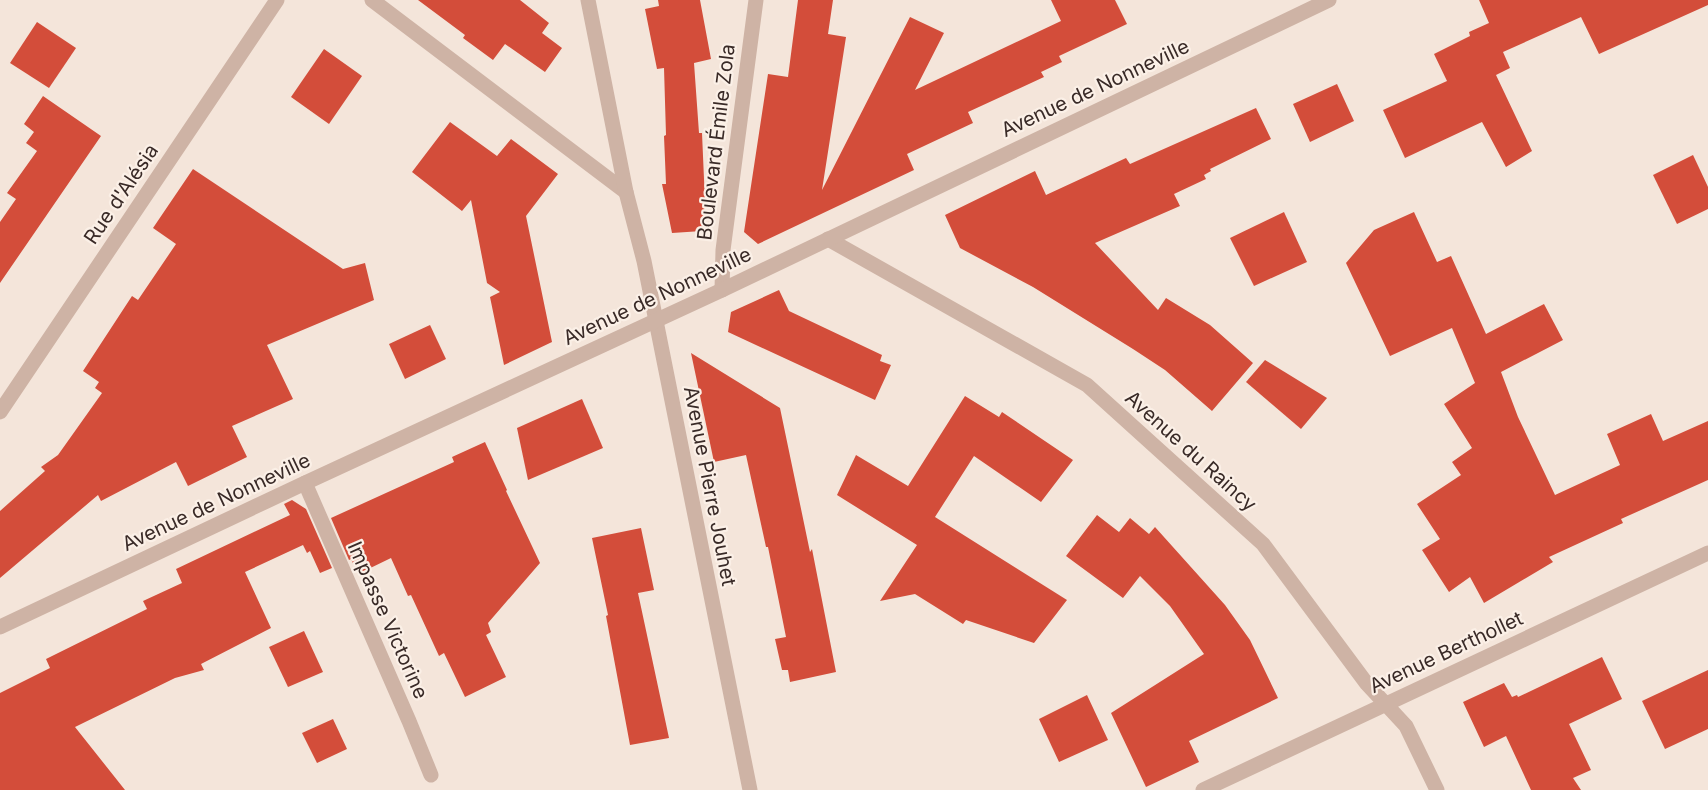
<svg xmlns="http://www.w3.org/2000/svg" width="1708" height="790" font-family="Inter,sans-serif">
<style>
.building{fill:#d34d3a}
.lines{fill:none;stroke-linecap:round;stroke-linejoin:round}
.minor{stroke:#ceb3a5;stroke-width:15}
.tertiary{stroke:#ceb3a5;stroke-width:15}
.labels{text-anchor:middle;stroke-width:4.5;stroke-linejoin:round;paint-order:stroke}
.street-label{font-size:20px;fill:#392a27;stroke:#fbf0e7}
</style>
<rect width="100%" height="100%" fill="#f4e5da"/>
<!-- building -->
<g class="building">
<path d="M 418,0 L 520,0 L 549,23 L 542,33 L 562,48 L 545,72 L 505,44 L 493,60 L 463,38 L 465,35 Z"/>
<path d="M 658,0 L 700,0 L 711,59 L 694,63 L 699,133 L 702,133 L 705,202 L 702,231 L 672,233 L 662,184 L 666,184 L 664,136 L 666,135 L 664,68 L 657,69 L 645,9 L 659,6 Z"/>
<path d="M 798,0 L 833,0 L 828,34 L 846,37 L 822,190 L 910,17 L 944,33 L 915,90 L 1061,21 L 1051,0 L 1115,0 L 1127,24 L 1059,56 L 1062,62 L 1041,72 L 1044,77 L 968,112 L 973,123 L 907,154 L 914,170 L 758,244 L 744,232 L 768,74 L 788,77 Z"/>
<path d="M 1479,0 L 1708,0 L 1708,5 L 1599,54 L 1581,17 L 1503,52 L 1510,68 L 1496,75 L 1532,151 L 1506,167 L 1482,122 L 1405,158 L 1383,110 L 1447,81 L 1434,54 L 1470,36 L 1469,32 L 1489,23 Z"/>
<path d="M 37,22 L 76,48 L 49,88 L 10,63 Z"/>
<path d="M 324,49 L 362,76 L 329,124 L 291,97 Z"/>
<path d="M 1337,84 L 1354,121 L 1310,142 L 1293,104 Z"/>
<path d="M 43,96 L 101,136 L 0,283 L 0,222 L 16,199 L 7,193 L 37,151 L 26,143 L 34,132 L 24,124 Z"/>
<path d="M 1256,108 L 1271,139 L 1210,169 L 1211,171 L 1204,175 L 1206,179 L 1174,194 L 1180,206 L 1095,243 L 1158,310 L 1166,298 L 1210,325 L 1253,363 L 1212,411 L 1165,370 L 1133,349 L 1033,287 L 960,248 L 945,215 L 1035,171 L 1046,195 L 1126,158 L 1130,164 Z"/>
<path d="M 450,122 L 497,156 L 511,139 L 558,174 L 526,216 L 552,342 L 504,365 L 490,297 L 500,292 L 487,283 L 471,200 L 462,211 L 412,172 Z"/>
<path d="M 1693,155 L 1708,187 L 1708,209 L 1677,224 L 1653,175 Z"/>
<path d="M 193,169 L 343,269 L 365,263 L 374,300 L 267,345 L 293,399 L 232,426 L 247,457 L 188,486 L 176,462 L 101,501 L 98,495 L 0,578 L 0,511 L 45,471 L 41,467 L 58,455 L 102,393 L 95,388 L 99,382 L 83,371 L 132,296 L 138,300 L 176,244 L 153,228 Z"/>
<path d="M 1284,212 L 1307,262 L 1254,286 L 1230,238 Z"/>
<path d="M 1414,212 L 1437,262 L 1451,256 L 1486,334 L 1544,304 L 1563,340 L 1501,372 L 1518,417 L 1555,495 L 1620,465 L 1607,434 L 1651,414 L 1663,441 L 1708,421 L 1708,480 L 1621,519 L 1623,523 L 1549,557 L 1553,562 L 1484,603 L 1470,577 L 1449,592 L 1422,550 L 1440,539 L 1417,504 L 1461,475 L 1452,462 L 1472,448 L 1444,404 L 1475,383 L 1452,328 L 1390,356 L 1346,263 L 1374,230 Z"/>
<path d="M 779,290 L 789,311 L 882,355 L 880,361 L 891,365 L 875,400 L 728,332 L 731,312 Z"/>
<path d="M 430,325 L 446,359 L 405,379 L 389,344 Z"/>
<path d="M 691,353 L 780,408 L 810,552 L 812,549 L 836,672 L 790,682 L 788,670 L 782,670 L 775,639 L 786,637 L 768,547 L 766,547 L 746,455 L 714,462 Z"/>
<path d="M 1265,360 L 1327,398 L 1301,429 L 1246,382 Z"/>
<path d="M 965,396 L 999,417 L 1002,412 L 1073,460 L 1041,502 L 974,456 L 935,517 L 1067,600 L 1034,643 L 966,620 L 963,624 L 915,594 L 880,601 L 917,545 L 837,495 L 856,455 L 908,486 Z"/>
<path d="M 582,399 L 603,448 L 528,480 L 517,428 Z"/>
<path d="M 485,442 L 507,490 L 506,491 L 540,563 L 488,623 L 491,632 L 486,635 L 506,677 L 465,697 L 444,653 L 439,656 L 411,595 L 408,596 L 391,558 L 358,574 L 351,559 L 349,560 L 331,518 L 454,462 L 452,457 Z"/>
<path d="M 292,500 L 306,509 L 332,568 L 320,573 L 310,551 L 307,553 L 303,545 L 245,572 L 271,628 L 201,664 L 204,670 L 175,678 L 75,727 L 125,790 L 0,790 L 0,693 L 50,668 L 46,659 L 147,609 L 143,601 L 182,583 L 176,569 L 290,515 L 284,504 Z"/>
<path d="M 1097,515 L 1119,532 L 1130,518 L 1149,534 L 1155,527 L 1225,605 L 1250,640 L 1278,698 L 1189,741 L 1199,762 L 1146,787 L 1111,713 L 1204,654 L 1170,606 L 1140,576 L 1123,598 L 1066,556 Z"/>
<path d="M 641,528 L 654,590 L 638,593 L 669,738 L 630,745 L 606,616 L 608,615 L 592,538 Z"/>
<path d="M 304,631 L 323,672 L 288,687 L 269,647 Z"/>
<path d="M 1602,657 L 1622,699 L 1569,724 L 1591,770 L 1573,778 L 1581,790 L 1531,790 L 1506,736 L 1484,747 L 1463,702 L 1504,683 L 1512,697 L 1517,695 L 1518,697 Z"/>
<path d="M 1708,670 L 1708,729 L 1665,749 L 1642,701 Z"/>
<path d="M 1087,695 L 1108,740 L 1059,762 L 1039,719 Z"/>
<path d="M 333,719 L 347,749 L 317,763 L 302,733 Z"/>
</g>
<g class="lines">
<!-- minor -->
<g class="minor">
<path d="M 372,0 L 626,192"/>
<path d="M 588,0 L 626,192 L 644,261 L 750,790"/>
<path d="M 828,239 L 1087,385 L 1263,544 L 1367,684 L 1406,726 L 1437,790"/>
<path d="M 722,290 L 723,250 L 756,0"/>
<path d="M 0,412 L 277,0"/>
<path d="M 305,483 L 409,721 L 431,775"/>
<path d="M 1203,790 L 1708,553"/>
</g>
<!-- tertiary -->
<path class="tertiary" d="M 0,627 L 305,483 L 722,290 L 1329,0"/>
</g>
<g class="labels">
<!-- street labels -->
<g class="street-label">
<text transform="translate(1095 88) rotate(-25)" y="7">Avenue de Nonneville</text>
<text transform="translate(716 142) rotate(-83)" y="7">Boulevard Émile Zola</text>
<text transform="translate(121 194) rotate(-56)" y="7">Rue d'Alésia</text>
<text transform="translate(657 296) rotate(-25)" y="7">Avenue de Nonneville</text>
<text transform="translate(1191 451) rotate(42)" y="7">Avenue du Raincy</text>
<text transform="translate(710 486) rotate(79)" y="7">Avenue Pierre Jouhet</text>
<text transform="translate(216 502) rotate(-25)" y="7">Avenue de Nonneville</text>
<text transform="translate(388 620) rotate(66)" y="7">Impasse Victorine</text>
<text transform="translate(1446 652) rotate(-25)" y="7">Avenue Berthollet</text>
</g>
</g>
</svg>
